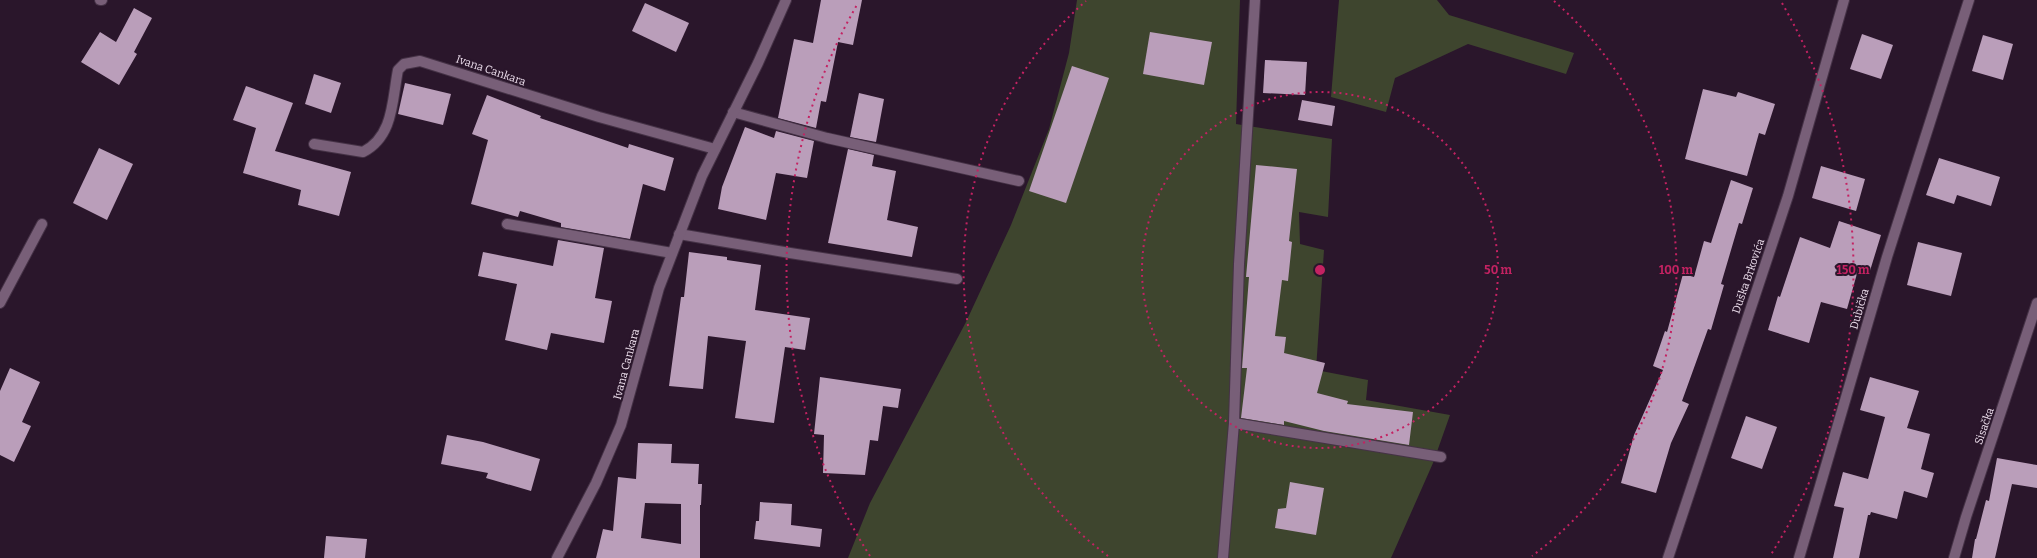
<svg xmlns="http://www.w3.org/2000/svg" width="2037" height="558" font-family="Bitter,serif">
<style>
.green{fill:#3e452e}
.building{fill:#ba9eba;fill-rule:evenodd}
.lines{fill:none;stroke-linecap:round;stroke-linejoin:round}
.street-casing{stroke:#453246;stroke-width:12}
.street{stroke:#785f78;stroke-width:10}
.ring{fill:none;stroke:#c42262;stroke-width:2;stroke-dasharray:2 4}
.labels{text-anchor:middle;stroke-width:4;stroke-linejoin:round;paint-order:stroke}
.street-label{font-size:11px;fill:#eee0ee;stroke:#2a162b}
.centre{fill:#c42262;stroke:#2a162b;stroke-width:2}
.ring-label{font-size:12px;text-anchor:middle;font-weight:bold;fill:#c42262;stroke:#2a162b;stroke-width:4;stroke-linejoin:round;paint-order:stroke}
</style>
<rect width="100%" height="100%" fill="#2a162b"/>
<!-- green -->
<g class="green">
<path d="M 1077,0 L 1240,0 L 1236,124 L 1332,139 L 1328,217 L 1299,212 L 1300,244 L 1324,250 L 1316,370 L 1368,380 L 1366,400 L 1450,415 L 1433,463 L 1391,558 L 848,558 L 870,503 L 966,322 L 1011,225 L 1049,129 L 1069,53 Z"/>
<path d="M 1339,0 L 1437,0 L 1449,15 L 1574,53 L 1566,74 L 1468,44 L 1395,78 L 1386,112 L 1331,97 Z"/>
</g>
<!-- building -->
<g class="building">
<path d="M 821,0 L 862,0 L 853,45 L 838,42 L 826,102 L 821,101 L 816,128 L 778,118 L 794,39 L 813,43 Z"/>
<path d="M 645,3 L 689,23 L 676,52 L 632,31 Z"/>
<path d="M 134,8 L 152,18 L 134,52 L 137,54 L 119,85 L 81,62 L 100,32 L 116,42 Z"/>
<path d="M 1150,32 L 1212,42 L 1204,85 L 1143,74 Z"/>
<path d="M 1862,34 L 1893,45 L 1881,79 L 1850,69 Z"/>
<path d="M 1983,35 L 2013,44 L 2003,80 L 1972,71 Z"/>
<path d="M 1265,60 L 1307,62 L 1305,95 L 1263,93 Z"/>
<path d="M 1072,66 L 1109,78 L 1066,203 L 1029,191 Z"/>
<path d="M 314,74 L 341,83 L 331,113 L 305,104 Z"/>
<path d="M 405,83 L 451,94 L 443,125 L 398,114 Z"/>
<path d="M 246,86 L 293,103 L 275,151 L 351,172 L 339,216 L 298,205 L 301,190 L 243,173 L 256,128 L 233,120 Z"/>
<path d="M 1703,89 L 1736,97 L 1738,92 L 1775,104 L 1765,135 L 1759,133 L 1747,176 L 1685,159 Z"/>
<path d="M 859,93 L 884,99 L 876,142 L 850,137 Z"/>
<path d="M 487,95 L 541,116 L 540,118 L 628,148 L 629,144 L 674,158 L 665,191 L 643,184 L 630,239 L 561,227 L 561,223 L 520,211 L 518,217 L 471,204 L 488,140 L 472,134 Z"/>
<path d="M 1302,100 L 1335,106 L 1332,126 L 1298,120 Z"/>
<path d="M 745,127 L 774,138 L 776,131 L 814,141 L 807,178 L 776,173 L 766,220 L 718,209 L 722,187 Z"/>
<path d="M 99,148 L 133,164 L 107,220 L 73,203 Z"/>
<path d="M 848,149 L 874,155 L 872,166 L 896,171 L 887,220 L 918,227 L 912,257 L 828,243 Z"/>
<path d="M 1939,158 L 2000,177 L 1991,206 L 1957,195 L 1954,204 L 1926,195 Z"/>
<path d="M 1256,165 L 1297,169 L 1289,241 L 1292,242 L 1288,281 L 1282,280 L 1275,336 L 1286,337 L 1284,353 L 1325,363 L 1317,393 L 1348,401 L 1347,404 L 1413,412 L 1409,445 L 1324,431 L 1284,421 L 1284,425 L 1241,418 L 1247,368 L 1242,368 L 1249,277 L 1246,277 Z"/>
<path d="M 1821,166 L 1865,179 L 1856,211 L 1812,198 Z"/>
<path d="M 1731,180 L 1753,188 L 1742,224 L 1739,223 L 1721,284 L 1724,285 L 1711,330 L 1708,329 L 1682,401 L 1689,404 L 1671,443 L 1656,493 L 1621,483 L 1634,435 L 1663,370 L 1653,366 L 1665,331 L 1667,332 L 1683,274 L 1694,277 L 1704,241 L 1711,243 Z"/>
<path d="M 1839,221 L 1881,235 L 1869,274 L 1858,270 L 1847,309 L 1821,302 L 1809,343 L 1768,330 L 1778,296 L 1780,297 L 1800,237 L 1830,248 Z"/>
<path d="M 558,240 L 604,248 L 595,298 L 612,301 L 604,343 L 551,333 L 547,350 L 505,340 L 517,284 L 478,276 L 483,252 L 553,266 Z"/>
<path d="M 1918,242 L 1962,253 L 1951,296 L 1907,285 Z"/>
<path d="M 689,252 L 727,257 L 727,260 L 761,265 L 755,310 L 810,318 L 805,350 L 785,347 L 774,423 L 735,418 L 746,341 L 708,336 L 703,389 L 669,386 L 681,297 L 684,297 Z"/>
<path d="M 10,368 L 40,382 L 22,422 L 31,426 L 14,462 L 0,455 L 0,391 Z"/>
<path d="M 820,377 L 901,389 L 898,408 L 883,406 L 878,441 L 870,440 L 865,475 L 823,473 L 824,435 L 814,434 Z"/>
<path d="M 1870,377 L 1919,391 L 1907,428 L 1930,434 L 1921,469 L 1934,473 L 1927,498 L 1904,491 L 1897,519 L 1871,512 L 1870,515 L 1868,515 L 1859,558 L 1833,558 L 1844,508 L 1834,506 L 1843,472 L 1868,479 L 1885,417 L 1860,410 Z"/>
<path d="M 1746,416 L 1777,427 L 1762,469 L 1731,458 Z"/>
<path d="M 447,435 L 483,442 L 540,459 L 531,491 L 486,478 L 488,473 L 441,464 Z"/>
<path d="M 638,443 L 672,444 L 671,463 L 699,464 L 698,484 L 702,484 L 701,505 L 700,505 L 700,558 L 596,558 L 603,529 L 613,531 L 618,477 L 636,479 ZM 645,503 L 681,504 L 681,544 L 641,538 Z"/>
<path d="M 1997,458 L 2037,465 L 2037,488 L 2012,484 L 1995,558 L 1972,558 L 1975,539 L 1976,539 L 1986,500 L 1989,501 Z"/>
<path d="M 1290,482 L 1324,488 L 1316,535 L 1275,528 L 1278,509 L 1286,508 Z"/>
<path d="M 760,502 L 792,504 L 791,525 L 822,529 L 820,547 L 754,539 L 756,521 L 759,521 Z"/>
<path d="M 326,536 L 367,539 L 365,558 L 324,558 Z"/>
</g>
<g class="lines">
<!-- street casing -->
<g class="street-casing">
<g id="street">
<path d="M 100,0 L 102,0"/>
<path d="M 733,112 L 827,138 L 1019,181"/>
<path d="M 314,144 L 363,152 C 394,136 392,100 398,70 L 404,64 L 420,61 L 599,117 L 715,149"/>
<path d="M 507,224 L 672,253"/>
<path d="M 679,234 L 790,253 L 957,279"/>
<path d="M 0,303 L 42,224"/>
<path d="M 1234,423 L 1441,457"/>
<path d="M 557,558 L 596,483 L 621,425 L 659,288 L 702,176 L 758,63 L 786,0"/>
<path d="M 1223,558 L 1234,423 L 1239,264 L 1255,0"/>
<path d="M 1668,558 L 1788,196 L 1844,0"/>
<path d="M 1799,558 L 1887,257 L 1969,0"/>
<path d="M 1954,558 L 1966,517 L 2037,303"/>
</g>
</g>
<!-- street -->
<use href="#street" class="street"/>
</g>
<!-- distance rings -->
<g class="ring">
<circle cx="1320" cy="270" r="178"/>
<path d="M1108 556A356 356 0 0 1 1086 1M1554 1A356 356 0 0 1 1532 556"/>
<path d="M870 556A533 533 0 0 1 858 3M1782 3A533 533 0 0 1 1770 556"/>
</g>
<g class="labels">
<!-- street labels -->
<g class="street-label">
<text transform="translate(491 70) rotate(19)" y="4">Ivana Cankara</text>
<text transform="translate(1748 276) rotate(-71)" y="4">Duška Brkovića</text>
<text transform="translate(1859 309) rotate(-74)" y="4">Dubička</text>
<text transform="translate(626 364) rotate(-75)" y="4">Ivana Cankara</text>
<text transform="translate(1984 426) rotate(-71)" y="4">Sisačka</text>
</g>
</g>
<circle cx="1320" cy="270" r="6" class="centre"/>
<g class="ring-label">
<text x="1498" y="274">50 m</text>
<text x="1676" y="274">100 m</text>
<text x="1853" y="274">150 m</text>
</g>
</svg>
